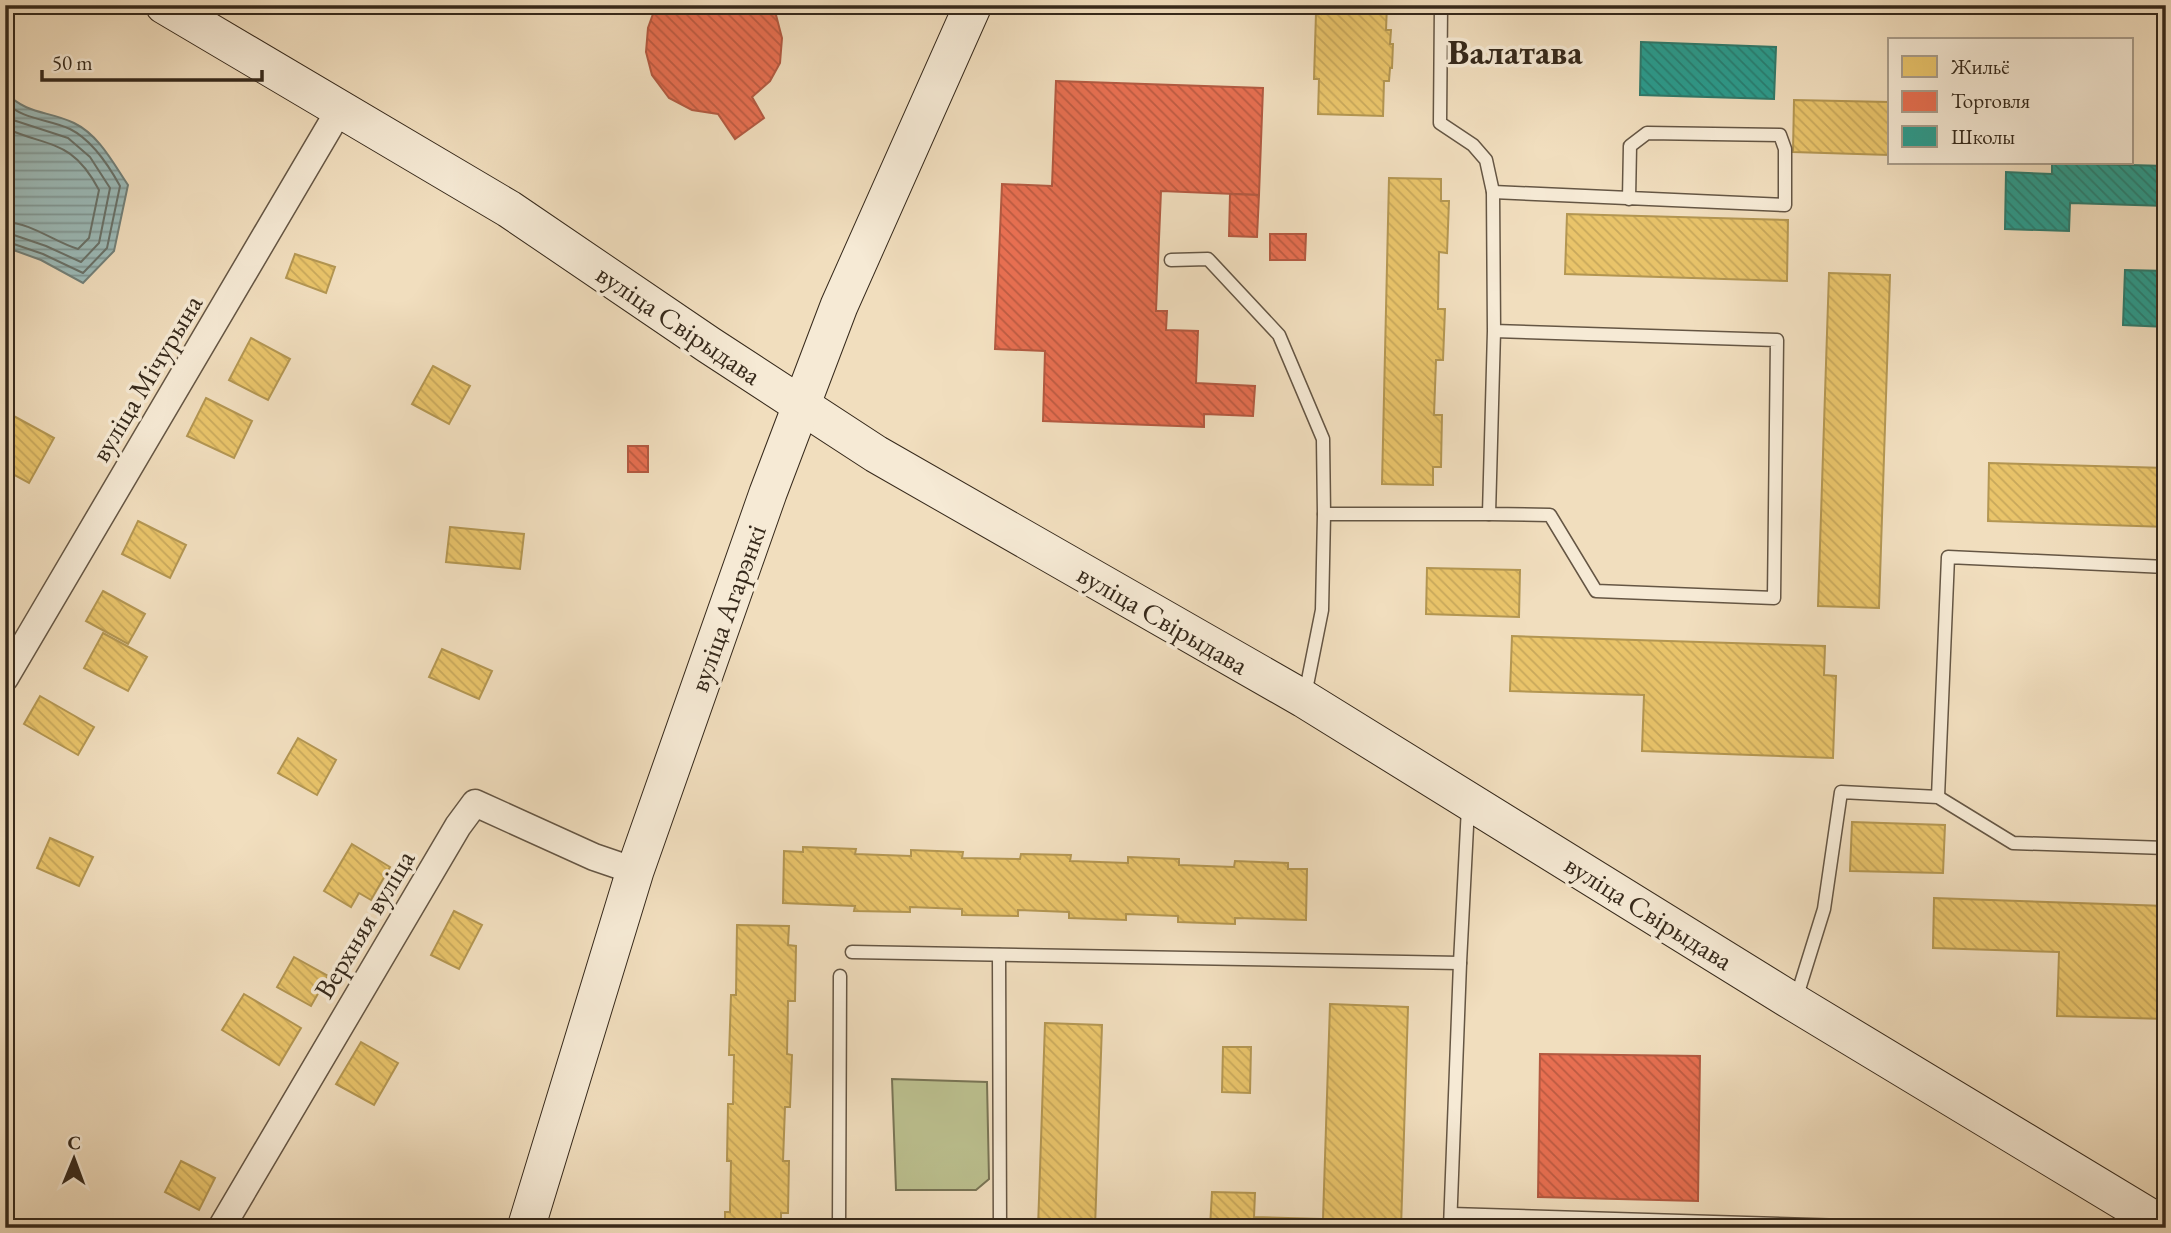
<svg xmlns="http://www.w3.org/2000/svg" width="2171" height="1233" font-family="'EB Garamond',serif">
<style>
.park{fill:#bcc190;stroke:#797556;stroke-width:2}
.water{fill:url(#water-rules);stroke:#73817a;stroke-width:2}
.homes{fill:url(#homes-back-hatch);stroke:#b39652;stroke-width:2}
.shops{fill:url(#shops-back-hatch);stroke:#b25a41;stroke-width:2}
.schools{fill:url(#schools-back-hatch);stroke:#2e7a6c;stroke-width:2}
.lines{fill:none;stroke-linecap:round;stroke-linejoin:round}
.shore{stroke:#69726a;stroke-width:2}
.lane-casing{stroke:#655644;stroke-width:15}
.street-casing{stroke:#655644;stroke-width:29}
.secondary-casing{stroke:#36291b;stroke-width:39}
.lane{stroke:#f6ead5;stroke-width:12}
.street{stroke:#f6ead5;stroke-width:26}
.secondary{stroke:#f6ead5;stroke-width:37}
.labels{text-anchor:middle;stroke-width:7;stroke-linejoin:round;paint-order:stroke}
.street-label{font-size:28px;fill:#36291b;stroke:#f6ead5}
.district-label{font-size:35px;font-weight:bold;fill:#36291b;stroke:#f6ead5}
</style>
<defs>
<pattern id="water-rules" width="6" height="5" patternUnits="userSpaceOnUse" patternTransform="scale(1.75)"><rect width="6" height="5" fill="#9cbbb9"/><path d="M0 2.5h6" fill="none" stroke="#809896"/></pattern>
<pattern id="homes-back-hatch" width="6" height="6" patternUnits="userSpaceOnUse" patternTransform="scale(1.75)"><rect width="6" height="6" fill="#e9c46a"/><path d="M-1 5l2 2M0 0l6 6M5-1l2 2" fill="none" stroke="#c8a85b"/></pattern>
<pattern id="shops-back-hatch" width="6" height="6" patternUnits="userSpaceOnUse" patternTransform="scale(1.75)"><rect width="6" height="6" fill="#e76f51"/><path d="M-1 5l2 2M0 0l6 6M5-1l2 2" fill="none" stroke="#bc5b42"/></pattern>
<pattern id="schools-back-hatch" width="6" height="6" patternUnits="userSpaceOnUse" patternTransform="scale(1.75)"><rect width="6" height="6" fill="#2a9d8f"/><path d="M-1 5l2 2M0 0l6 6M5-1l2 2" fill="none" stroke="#258074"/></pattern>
</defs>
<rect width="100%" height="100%" fill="#f1debe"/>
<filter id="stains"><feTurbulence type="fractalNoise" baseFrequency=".00286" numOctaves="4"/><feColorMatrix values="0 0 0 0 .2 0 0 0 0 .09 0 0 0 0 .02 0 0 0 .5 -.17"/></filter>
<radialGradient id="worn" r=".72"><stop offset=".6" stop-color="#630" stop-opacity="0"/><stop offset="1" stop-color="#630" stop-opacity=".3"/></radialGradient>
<!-- park -->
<path class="park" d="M 892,1079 L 987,1082 L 989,1179 L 976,1190 L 896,1190 Z"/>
<!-- water -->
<path class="water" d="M 5,92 C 29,116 47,110 74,123 C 99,135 113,163 128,185 L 114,251 L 83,283 L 41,260 L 5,247 Z"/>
<!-- homes -->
<g class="homes">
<path d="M 1322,5 L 1387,5 L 1386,30 L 1391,30 L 1390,44 L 1393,44 L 1392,68 L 1390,68 L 1389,81 L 1384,81 L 1383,116 L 1318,114 L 1319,79 L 1314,79 L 1316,13 L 1321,14 Z"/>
<path d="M 1794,100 L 1889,102 L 1889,155 L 1793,152 Z"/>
<path d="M 1389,178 L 1441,179 L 1441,201 L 1449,201 L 1447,253 L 1439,252 L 1438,309 L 1445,309 L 1443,360 L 1436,360 L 1434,415 L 1442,415 L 1441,467 L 1433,467 L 1433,485 L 1382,484 Z"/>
<path d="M 1567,214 L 1788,220 L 1787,281 L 1565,274 Z"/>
<path d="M 295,254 L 335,267 L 326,293 L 286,278 Z"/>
<path d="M 1829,273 L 1890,275 L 1879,608 L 1818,606 Z"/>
<path d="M 251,338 L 290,359 L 268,400 L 229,380 Z"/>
<path d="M 433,366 L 470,386 L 449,424 L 412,404 Z"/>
<path d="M 206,398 L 252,421 L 234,458 L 187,436 Z"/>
<path d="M 10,414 L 54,438 L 29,483 L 5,470 L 5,424 Z"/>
<path d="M 1989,463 L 2166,468 L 2166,527 L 1988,521 Z"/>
<path d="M 138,521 L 186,545 L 170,578 L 122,554 Z"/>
<path d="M 450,527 L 524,534 L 520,569 L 446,562 Z"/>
<path d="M 1427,568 L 1520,570 L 1519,617 L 1426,614 Z"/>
<path d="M 103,591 L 145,614 L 128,644 L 86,621 Z"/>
<path d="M 103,633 L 147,657 L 128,691 L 84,668 Z"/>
<path d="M 1512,636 L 1825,646 L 1824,675 L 1836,676 L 1833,758 L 1642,751 L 1644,695 L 1510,691 Z"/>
<path d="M 442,649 L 492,671 L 479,699 L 429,677 Z"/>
<path d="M 40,696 L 94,727 L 78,755 L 24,724 Z"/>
<path d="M 298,738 L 336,760 L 317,795 L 278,773 Z"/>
<path d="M 1852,822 L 1945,825 L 1943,873 L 1850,871 Z"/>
<path d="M 50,838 L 93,857 L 79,886 L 37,868 Z"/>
<path d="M 352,844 L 390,867 L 371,900 L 359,893 L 351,907 L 324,891 Z"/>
<path d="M 803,847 L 856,849 L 855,854 L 911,856 L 911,850 L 963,852 L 962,858 L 1020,859 L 1021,854 L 1071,855 L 1070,861 L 1128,863 L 1128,857 L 1179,859 L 1179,865 L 1234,867 L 1235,861 L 1288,863 L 1288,869 L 1307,869 L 1306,920 L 1235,918 L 1235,924 L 1178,922 L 1178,916 L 1126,914 L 1126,920 L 1069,918 L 1069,912 L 1018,910 L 1018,916 L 962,915 L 962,909 L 910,907 L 910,912 L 854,911 L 855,906 L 783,903 L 784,851 L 803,852 Z"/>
<path d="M 1934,898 L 2166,906 L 2166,1019 L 2057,1016 L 2059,952 L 1933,948 Z"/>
<path d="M 454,911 L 482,925 L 459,969 L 431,955 Z"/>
<path d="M 737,925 L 789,926 L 788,945 L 796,946 L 795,1001 L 788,1001 L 787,1054 L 792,1055 L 790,1107 L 785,1107 L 783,1161 L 789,1161 L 788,1213 L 781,1213 L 781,1228 L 725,1228 L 725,1212 L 730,1212 L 731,1161 L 727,1161 L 728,1104 L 733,1104 L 734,1055 L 729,1055 L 731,995 L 736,995 Z"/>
<path d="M 294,957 L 328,976 L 311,1006 L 277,987 Z"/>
<path d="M 244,994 L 301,1028 L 279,1065 L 222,1030 Z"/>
<path d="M 1330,1004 L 1408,1007 L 1401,1228 L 1210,1228 L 1212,1192 L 1255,1193 L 1254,1217 L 1323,1219 Z"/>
<path d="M 1045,1023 L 1102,1025 L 1095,1228 L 1038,1228 Z"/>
<path d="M 361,1042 L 398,1063 L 374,1105 L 336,1084 Z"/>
<path d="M 1223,1047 L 1251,1047 L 1250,1093 L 1222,1092 Z"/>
<path d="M 181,1161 L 215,1178 L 199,1210 L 165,1192 Z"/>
</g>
<!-- shops -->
<g class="shops">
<path d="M 660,5 L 768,5 L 776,15 L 782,38 L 780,63 L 770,81 L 752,97 L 764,118 L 735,139 L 718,114 L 692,110 L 669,98 L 652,75 L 646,52 L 648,28 L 653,14 Z"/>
<path d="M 1056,81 L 1263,88 L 1259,195 L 1161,191 L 1156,311 L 1167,311 L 1166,330 L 1198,331 L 1196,383 L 1255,386 L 1253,416 L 1204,414 L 1204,427 L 1043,421 L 1045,351 L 995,349 L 1002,184 L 1052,186 Z"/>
<path d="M 1230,194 L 1259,195 L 1257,237 L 1229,236 Z"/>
<path d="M 1270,234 L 1306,234 L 1305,260 L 1270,260 Z"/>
<rect x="628" y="446" width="20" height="26"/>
<path d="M 1540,1054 L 1700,1056 L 1698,1201 L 1538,1197 Z"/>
</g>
<!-- schools -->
<g class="schools">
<path d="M 1641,42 L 1776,47 L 1774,99 L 1640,95 Z"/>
<path d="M 2052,163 L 2166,166 L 2166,206 L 2070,203 L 2069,231 L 2005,229 L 2006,172 L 2052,174 Z"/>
<path d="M 2125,270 L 2166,271 L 2166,327 L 2123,325 Z"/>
</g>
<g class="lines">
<!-- shore -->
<g class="shore">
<path d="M 5,102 C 23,120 48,119 70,129 C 92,140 109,166 120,186 L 107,248 L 83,273 L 43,254 L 5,241"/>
<path d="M 5,115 L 13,120 L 68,138 L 90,157 L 110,188 L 99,243 L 81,262 L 46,246 L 5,232"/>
<path d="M 5,128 C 50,148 72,139 99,190 L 89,238 L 78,249 C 54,242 32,223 5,222"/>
</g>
<!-- lane casing -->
<g class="lane-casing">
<g id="lane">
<path d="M 1441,5 L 1440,123 L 1473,145 L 1486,160 L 1493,192 L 1494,331 L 1489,514 L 1550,515 L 1596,591 L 1774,598 L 1777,340 L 1494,331"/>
<path d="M 1493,192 L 1785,205 L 1785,149 L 1780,135 L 1647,133 L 1630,146 L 1629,199"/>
<path d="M 1171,260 L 1208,259 L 1279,335 L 1323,439 L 1324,514 L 1322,610 L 1305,695"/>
<path d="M 1324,514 L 1489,514"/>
<path d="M 1938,797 L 1948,557 L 2166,567"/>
<path d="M 852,952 L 1460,963"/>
<path d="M 999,955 L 1000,1228"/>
<path d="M 1796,999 L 1824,909 L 1841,792 L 1938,797 L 2013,843 L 2166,848"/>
<path d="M 1451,1214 L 1914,1228"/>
<path d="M 839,1228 L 840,976"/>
<path d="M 1450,1228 L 1460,963 L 1468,807"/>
</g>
</g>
<!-- street casing -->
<g class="street-casing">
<g id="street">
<path d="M 5,678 L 340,109"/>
<path d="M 221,1228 L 458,826 L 475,803 L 594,857 L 635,871"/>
</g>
</g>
<!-- secondary casing -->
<g class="secondary-casing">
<g id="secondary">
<path d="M 164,5 L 509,209 L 709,345 L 876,454 L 1304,699 L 1795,1003 L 2166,1227"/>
<path d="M 526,1228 L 635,871 L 768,493 L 839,306 L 973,5"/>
</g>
</g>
<!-- lane -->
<use href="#lane" class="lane"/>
<!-- street -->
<use href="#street" class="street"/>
<!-- secondary -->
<use href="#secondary" class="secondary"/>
</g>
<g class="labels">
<!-- street labels -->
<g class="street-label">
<text transform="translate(679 324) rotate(34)" y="10">вуліца Свірыдава</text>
<text transform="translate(146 378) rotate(-59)" y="10">вуліца Мічурына</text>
<text transform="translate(727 608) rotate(-70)" y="10">вуліца Агарэнкі</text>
<text transform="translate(1163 619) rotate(30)" y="10">вуліца Свірыдава</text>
<text transform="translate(1649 912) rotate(32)" y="10">вуліца Свірыдава</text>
<text transform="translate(364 924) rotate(-59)" y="10">Верхняя вуліца</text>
</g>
<!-- district labels -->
<g class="district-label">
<text x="1515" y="64">Валатава</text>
</g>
</g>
<!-- margin -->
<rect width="2171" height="1233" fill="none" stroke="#f1debe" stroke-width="28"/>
<rect x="7" y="7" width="2157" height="1219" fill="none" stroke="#36291b" stroke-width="3.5"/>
<rect x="14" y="14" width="2143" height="1205" fill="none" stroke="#36291b" stroke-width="2"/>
<!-- legend -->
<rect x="1888" y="38" width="245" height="126" fill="#f6ead5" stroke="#a99d8b" stroke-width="2"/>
<rect x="1902" y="56" width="35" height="21" fill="#e9c46a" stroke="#a99d8b" stroke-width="2"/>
<text x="1951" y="74" font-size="21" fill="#36291b">Жильё</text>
<rect x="1902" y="91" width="35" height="21" fill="#e76f51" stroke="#a99d8b" stroke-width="2"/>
<text x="1951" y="108" font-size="21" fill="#36291b">Торговля</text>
<rect x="1902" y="126" width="35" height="21" fill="#2a9d8f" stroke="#a99d8b" stroke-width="2"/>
<text x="1951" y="144" font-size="21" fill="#36291b">Школы</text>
<!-- north arrow -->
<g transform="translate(74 1159) rotate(1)" stroke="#f6ead5" stroke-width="5" paint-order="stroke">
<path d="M0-5L12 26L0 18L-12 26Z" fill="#36291b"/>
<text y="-10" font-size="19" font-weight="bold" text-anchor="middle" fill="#36291b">С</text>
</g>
<!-- scale -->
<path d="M42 70v10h220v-10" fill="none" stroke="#36291b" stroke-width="3.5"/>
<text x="52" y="70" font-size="21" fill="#36291b" stroke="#f6ead5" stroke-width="5" paint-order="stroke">50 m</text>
<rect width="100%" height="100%" filter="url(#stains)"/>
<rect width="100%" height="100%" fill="url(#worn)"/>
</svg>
